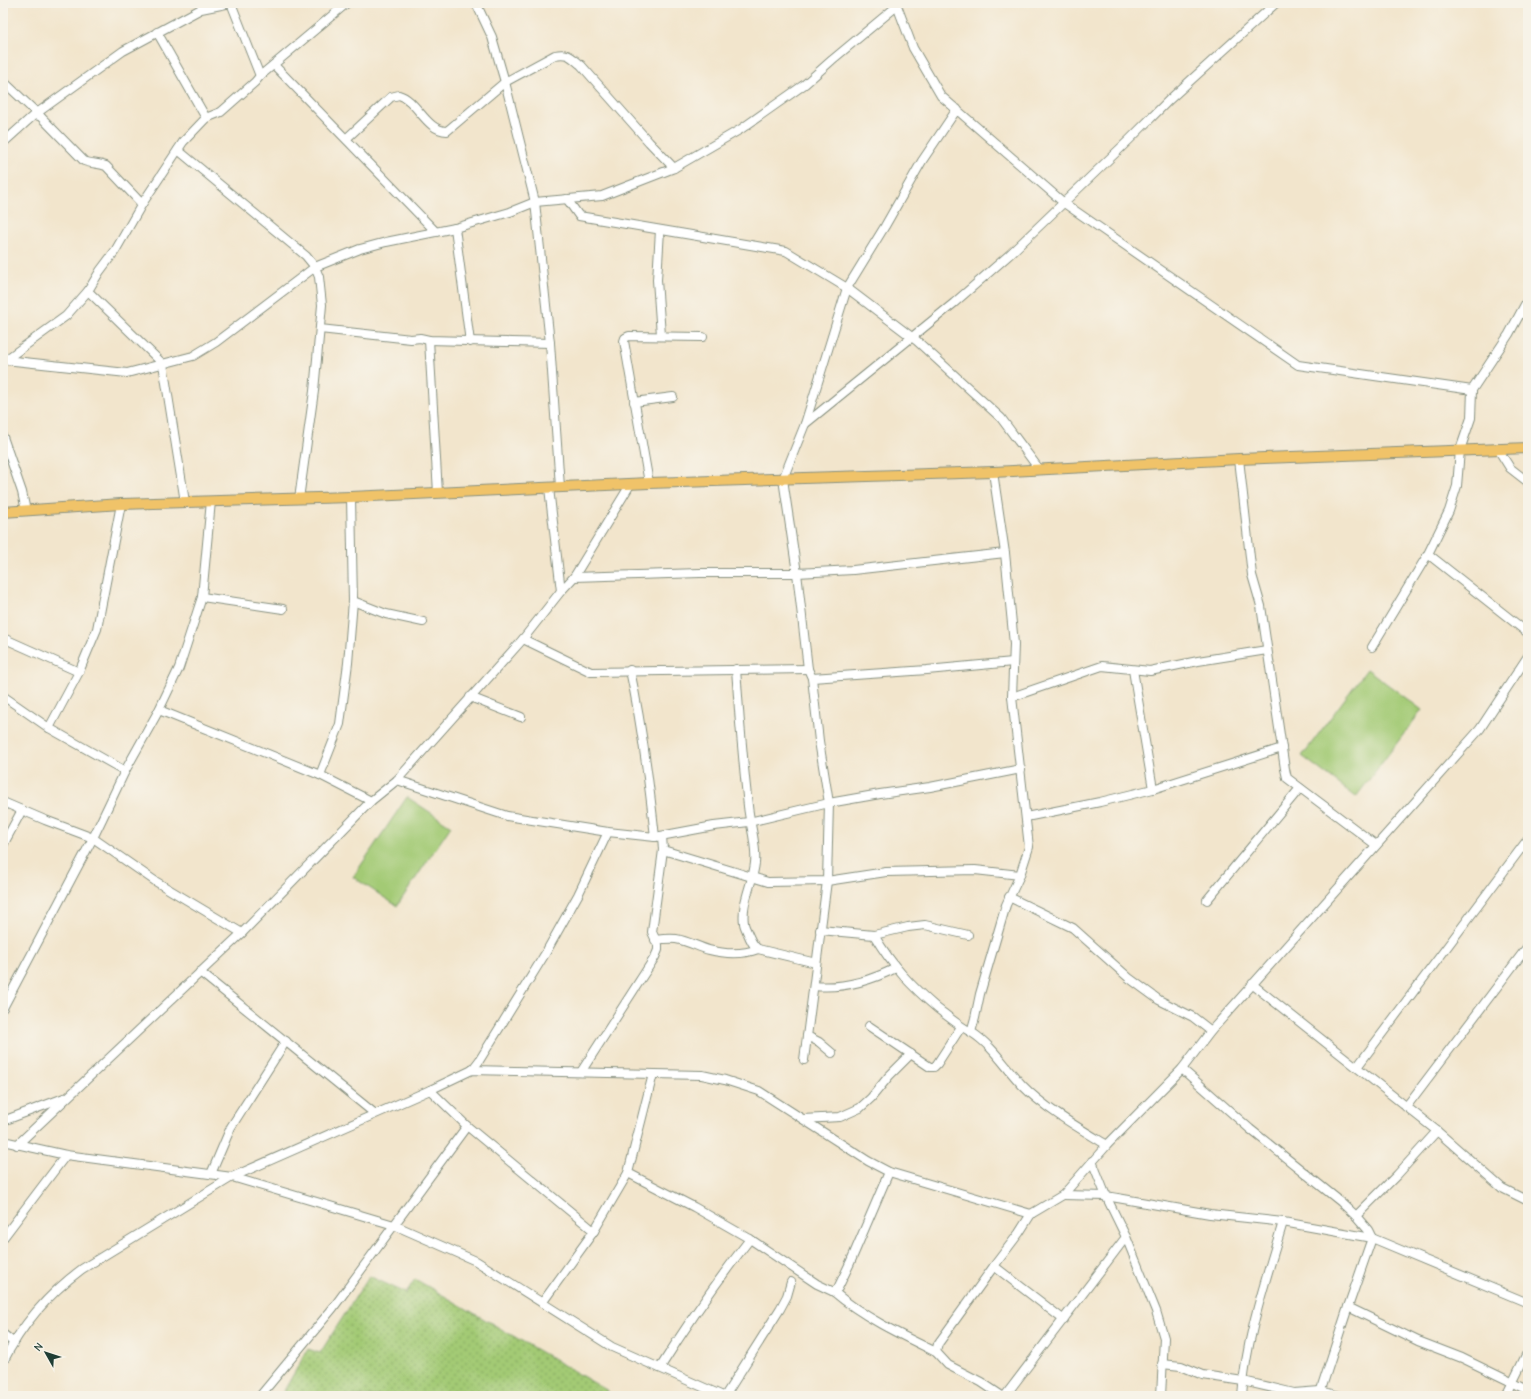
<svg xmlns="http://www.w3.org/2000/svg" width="1531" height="1399" font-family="'Comic Neue',sans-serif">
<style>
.grass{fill:url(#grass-dots);stroke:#618454}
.pitch{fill:#a3ca74;stroke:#618454}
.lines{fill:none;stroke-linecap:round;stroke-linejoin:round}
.minor-casing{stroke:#889180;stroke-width:10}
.major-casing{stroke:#889180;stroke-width:12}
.minor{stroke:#fff;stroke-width:8}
.major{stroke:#f0c369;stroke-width:10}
</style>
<defs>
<pattern id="grass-dots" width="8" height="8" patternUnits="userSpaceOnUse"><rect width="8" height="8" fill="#a3ca74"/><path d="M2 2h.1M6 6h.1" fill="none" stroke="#84a560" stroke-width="1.8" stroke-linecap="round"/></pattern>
</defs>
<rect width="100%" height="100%" fill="#f7f3e8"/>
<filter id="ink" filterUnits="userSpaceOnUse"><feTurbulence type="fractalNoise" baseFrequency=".025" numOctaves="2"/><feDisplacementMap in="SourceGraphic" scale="8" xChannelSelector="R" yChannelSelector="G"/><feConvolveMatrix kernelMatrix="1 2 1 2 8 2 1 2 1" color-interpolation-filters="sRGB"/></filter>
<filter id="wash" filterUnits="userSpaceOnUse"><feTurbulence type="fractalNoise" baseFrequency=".012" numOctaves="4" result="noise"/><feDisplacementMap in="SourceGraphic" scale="16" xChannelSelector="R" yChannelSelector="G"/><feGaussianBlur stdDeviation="0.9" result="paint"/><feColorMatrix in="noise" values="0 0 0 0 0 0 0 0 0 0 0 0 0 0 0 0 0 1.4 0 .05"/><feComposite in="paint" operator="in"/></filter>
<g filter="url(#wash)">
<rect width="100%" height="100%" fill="#f2e5cc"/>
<!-- grass -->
<path class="grass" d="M 369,1276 L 406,1293 L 415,1279 L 608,1391 L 605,1396 L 584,1396 L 576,1392 L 574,1396 L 281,1396 L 308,1349 L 320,1353 Z"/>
<!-- pitch -->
<g class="pitch">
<path d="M 1367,669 L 1422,710 L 1356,797 L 1302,756 Z"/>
<path d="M 407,797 L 451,826 L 397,906 L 353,877 Z"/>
</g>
</g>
<g filter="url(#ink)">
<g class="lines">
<!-- minor casing -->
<g class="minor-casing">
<g id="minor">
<path d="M 231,3 L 260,76"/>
<path d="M 476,3 L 492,37 L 505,82 L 535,202 L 550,343 L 560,487"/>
<path d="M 896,3 L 913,48 L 941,96 L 1064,203 L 1298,365 L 1472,390"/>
<path d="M 157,32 L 206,118"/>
<path d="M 274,65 L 436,232"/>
<path d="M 3,81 L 40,116"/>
<path d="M 37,113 L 123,51 L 201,9 L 231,3"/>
<path d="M 347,138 L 391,97 L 399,95 C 417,100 426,131 447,131 L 505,82 L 555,55 C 568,52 571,57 581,65 L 649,142 L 674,168"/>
<path d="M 3,143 L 34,115 L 40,116 L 84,161 C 91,164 98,163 106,166 L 142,204"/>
<path d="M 178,150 L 306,256 L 315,267 L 319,277 L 322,305 L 314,391 L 299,499"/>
<path d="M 567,199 L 579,216 L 786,251 L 847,288 L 917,341 L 1001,418 L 1039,469"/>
<path d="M 455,228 L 470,342"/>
<path d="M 660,230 L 657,280 L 661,335"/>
<path d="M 88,291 L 163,364 L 185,502"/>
<path d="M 320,329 L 411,339 L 420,338 L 429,340 L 550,343"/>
<path d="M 429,340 L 438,493"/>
<path d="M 3,357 L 5,360 L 127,373 L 193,356 L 216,342 L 315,267 L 360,249 L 386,242 L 455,228 L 510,212 L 535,202 L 602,196 L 674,168 L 741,129 L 805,84 L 832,60 L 897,6"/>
<path d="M 4,361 L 66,316 L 88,291 L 100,271 L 115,251 L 142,204 L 183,142 L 206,118 L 221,112 L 255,82 L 260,76 L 347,3"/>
<path d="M 634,402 L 673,397"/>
<path d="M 805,424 L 954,303 L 1009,255 L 1129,140 L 1169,100 L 1276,3"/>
<path d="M 3,437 L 22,492 L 26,511"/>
<path d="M 1498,449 L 1510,468 L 1528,482"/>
<path d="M 1239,459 L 1252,575 L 1261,606 L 1285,769 L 1287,778 L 1376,845"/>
<path d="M 993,472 L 1005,553 L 1014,644 L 1012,697 L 1029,847 L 1020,875 L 1006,905 L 980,994 L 975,1018 L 971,1032 C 992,1045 1005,1067 1022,1085 C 1044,1108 1079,1128 1107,1145"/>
<path d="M 649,483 L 624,341 L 625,338 L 629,336 L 703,337"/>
<path d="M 549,488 L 561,591"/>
<path d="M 1428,554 L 1528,633"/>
<path d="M 574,577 L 700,573 L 797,573 L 853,570 L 1005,553"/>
<path d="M 202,597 L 283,609"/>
<path d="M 353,601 L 386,614 L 423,622"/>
<path d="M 3,638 L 79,672"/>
<path d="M 523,639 L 591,672 L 808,669"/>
<path d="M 1372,647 L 1428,554 L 1449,511 L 1457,486 L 1460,450 L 1471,418 L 1472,390 L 1509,334 L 1528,299"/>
<path d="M 736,669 C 739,715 743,761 748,806 C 750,826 757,844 755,863 C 753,883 741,903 744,923 C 744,926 747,931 748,934 C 751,940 752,945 758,949 L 816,963"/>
<path d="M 630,670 C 642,726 649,781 655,837"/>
<path d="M 1133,670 L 1153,789"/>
<path d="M 812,678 L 927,670 L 1013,662"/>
<path d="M 3,696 L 49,728 L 125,771"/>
<path d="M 470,697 L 521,717"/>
<path d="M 1012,697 L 1102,666 L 1150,671 L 1198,661 L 1267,650"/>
<path d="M 159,710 L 320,775 L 371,801"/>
<path d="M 49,728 L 79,672 L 97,629 L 121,504"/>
<path d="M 320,775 L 340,724 L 348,663 L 353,601 L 351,497"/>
<path d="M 397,780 L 507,816 L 608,832 L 655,837 L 714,826 L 749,822 L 829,803 L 880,794 L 930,787 L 1021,769"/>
<path d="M 3,802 L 45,820 L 93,838 L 155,881 L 242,933"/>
<path d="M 1026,817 L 1100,802 L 1153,789 L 1282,748"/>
<path d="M 3,845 L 22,810"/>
<path d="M 663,850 L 768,882 L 827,881 L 886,872 L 975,870 L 1020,875"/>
<path d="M 1009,897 L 1073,928 L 1129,978 L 1159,1000 L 1193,1017 L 1211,1031"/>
<path d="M 1207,900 L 1300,788"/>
<path d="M 820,930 L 874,935 C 892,966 911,986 938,1009 C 949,1017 959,1026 971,1032"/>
<path d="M 874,935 L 908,927 L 925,925 L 968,935"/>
<path d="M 655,940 C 662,939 669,938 676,939 C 688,941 698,947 709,950 C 725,954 742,955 758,949"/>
<path d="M 200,972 L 374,1113"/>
<path d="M 1252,984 L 1437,1131 L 1502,1188 L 1528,1201"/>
<path d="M 814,986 C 843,989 870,981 896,968"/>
<path d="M 3,1008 L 93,838 L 125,771 L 159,710 L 179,668 L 202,597 L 211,501"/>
<path d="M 869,1026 L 930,1067 L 934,1067 L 937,1064 L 961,1027"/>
<path d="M 807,1036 L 819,1042 L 832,1053"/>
<path d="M 804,1060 L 827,881 L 829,803 L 819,741 L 812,678 L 808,669 L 797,573 L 783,479 L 805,424 L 847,288 L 885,226 L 922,161 L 957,109"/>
<path d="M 1357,1067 L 1528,839"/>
<path d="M 1182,1069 L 1250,1129 L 1341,1202 L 1356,1216 L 1368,1230 L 1372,1238 L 1348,1307 L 1319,1396"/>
<path d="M 472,1070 L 479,1061 L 545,954 L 578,895 L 608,832"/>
<path d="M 581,1072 L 655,957 L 658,950 L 658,945 L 652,932 L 663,850 L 662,836"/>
<path d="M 430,1090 L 467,1126 L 594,1231"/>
<path d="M 1406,1107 L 1528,946"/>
<path d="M 803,1119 L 840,1117 L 860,1108 L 871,1098 L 889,1076 L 911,1054"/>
<path d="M 3,1121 L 64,1098"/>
<path d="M 3,1141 L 66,1155 L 232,1177 L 394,1225 L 476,1261 L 612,1347 L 723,1396"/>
<path d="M 17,1145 L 242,933 L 371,801 L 397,780 L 523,639 L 561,591 L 574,577 L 630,485"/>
<path d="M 1092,1161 L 1106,1196 L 1126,1237 L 1156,1311 L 1164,1338 L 1161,1396"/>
<path d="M 628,1173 L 694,1207 L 750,1239 L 817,1284 L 834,1292 L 838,1288 L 850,1263 L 889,1172"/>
<path d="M 211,1174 L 231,1127 L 286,1041"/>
<path d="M 1063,1195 L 1106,1196 L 1210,1214 L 1283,1222 L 1372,1238 L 1528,1303"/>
<path d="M 1356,1216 L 1397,1175 L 1437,1131"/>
<path d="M 3,1238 L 66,1155"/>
<path d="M 994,1266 L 1019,1233 L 1031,1214 L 1063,1195 L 1107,1145 L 1182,1069 L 1211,1031 L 1480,729 L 1528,656"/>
<path d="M 834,1292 C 863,1317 901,1335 936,1352"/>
<path d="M 542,1303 L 594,1231 L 628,1173 L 653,1074"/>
<path d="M 1348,1307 L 1418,1341 L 1462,1358 L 1528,1390"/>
<path d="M 3,1334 L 13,1342"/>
<path d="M 3,1362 C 22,1324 47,1295 82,1269 L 232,1177 L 430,1090 L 472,1070 L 702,1075 L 725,1080 L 759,1091 L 868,1161 L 889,1172 L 1031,1214"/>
<path d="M 1162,1364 L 1181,1366 L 1203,1375 L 1243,1381 L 1294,1393 L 1320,1391 L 1340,1396"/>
<path d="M 660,1368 C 688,1323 717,1281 750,1239"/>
<path d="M 260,1396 L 333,1308 L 467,1126"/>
<path d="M 725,1396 L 780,1309 L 787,1296 L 791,1282"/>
<path d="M 1002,1396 L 981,1382 L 948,1365 L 936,1352 L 938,1344 L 994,1266 L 1064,1320"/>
<path d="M 1005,1396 L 1126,1237"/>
<path d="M 1242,1396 C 1246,1336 1266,1280 1283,1222"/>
<path d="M 1506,1396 L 1528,1351"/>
</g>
</g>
<!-- major casing -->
<g class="major-casing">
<path id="major" d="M 3,512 L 121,504 L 351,497 L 649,483 L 993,472 L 1239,459 L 1528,448"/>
</g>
<!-- minor -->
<use href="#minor" class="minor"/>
<!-- major -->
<use href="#major" class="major"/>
</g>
</g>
<!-- margin -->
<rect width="1531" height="1399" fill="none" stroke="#f7f3e8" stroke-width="16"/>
<!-- north arrow -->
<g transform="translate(46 1353) rotate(309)" stroke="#f7f3e8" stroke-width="3" paint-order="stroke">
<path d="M0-3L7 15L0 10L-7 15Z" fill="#1f3d34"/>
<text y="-6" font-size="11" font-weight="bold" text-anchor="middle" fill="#1f3d34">N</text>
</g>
</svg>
